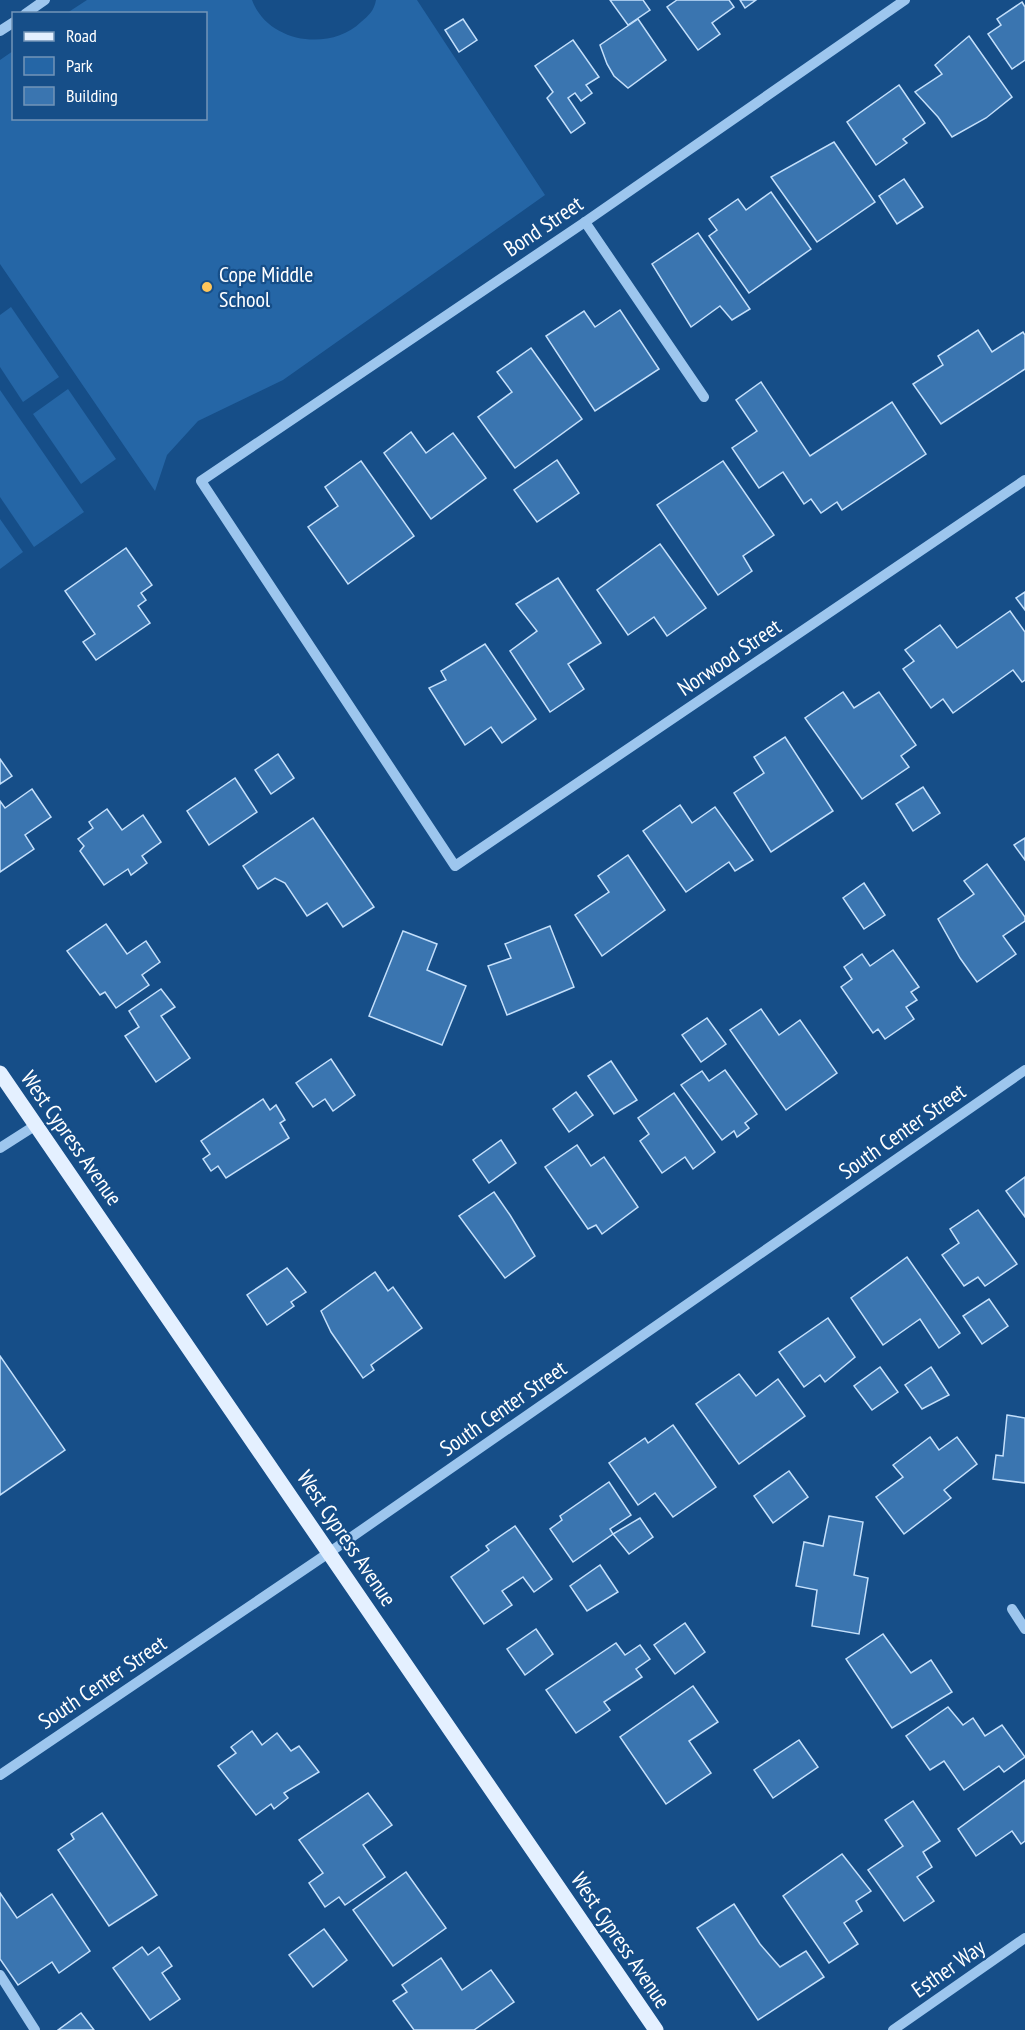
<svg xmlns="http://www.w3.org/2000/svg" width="1025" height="2030" font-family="'PT Sans Narrow',sans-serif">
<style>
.green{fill:#2566a6}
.building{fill:#3a75b0;stroke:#c3dffb;stroke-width:1.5}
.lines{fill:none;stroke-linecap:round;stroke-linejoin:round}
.minor{stroke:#9dc6ee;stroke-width:10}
.major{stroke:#e4f0ff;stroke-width:15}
.poi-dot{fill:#ffc65a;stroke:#164e88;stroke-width:2}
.labels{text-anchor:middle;stroke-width:4.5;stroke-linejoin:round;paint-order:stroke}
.street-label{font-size:22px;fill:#fff;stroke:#164e88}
.poi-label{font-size:22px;fill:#fff;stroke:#164e88;text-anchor:start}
</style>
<rect width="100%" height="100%" fill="#164e88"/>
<!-- green -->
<g class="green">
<path d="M 87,0 L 252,0 C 268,43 330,52 361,22 C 369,15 374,11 376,0 L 417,0 L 545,195 L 283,380 L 198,421 L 167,455 L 155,491 L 0,264 L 0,60 L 13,51 L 14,118 L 206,118 L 206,14 L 67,13 Z"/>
<path d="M 11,307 L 59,377 L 23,402 L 0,367 L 0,315 Z"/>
<path d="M 68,389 L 116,459 L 81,484 L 33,414 Z"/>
<path d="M 0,390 L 84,512 L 34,547 L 0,497 Z"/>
<path d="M 0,519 L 23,552 L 0,569 Z"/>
</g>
<!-- building -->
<g class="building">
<path d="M 610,0 L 643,0 L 650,10 L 628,25 Z"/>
<path d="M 677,0 L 729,0 L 734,7 L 712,23 L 720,34 L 698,50 L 667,7 Z"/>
<path d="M 740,0 L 756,0 L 745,8 Z"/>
<path d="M 1022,2 L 1025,7 L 1025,60 L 1012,69 L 988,34 L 1001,25 L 997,19 Z"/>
<path d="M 463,19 L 477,40 L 459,52 L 445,30 Z"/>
<path d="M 638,19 L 666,60 L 628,88 L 614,76 L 607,64 L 600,45 Z"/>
<path d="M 969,36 L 1012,97 L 986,118 L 952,137 L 938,117 L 915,92 L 942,74 L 935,65 Z"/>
<path d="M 573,40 L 599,77 L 586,85 L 592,93 L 581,101 L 575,93 L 568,98 L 585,123 L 571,133 L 547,98 L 553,92 L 535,66 Z"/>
<path d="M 899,85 L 925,123 L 903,139 L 907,143 L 876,165 L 847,122 Z"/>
<path d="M 834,142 L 875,202 L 817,242 L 771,177 Z"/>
<path d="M 904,179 L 923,207 L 897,224 L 879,196 Z"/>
<path d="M 771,192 L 811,249 L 749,293 L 709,236 L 717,230 L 709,219 L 738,199 L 746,210 Z"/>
<path d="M 698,233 L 750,309 L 732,320 L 720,306 L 691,327 L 652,264 Z"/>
<path d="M 620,310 L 659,369 L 595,411 L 546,336 L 584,311 L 595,327 Z"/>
<path d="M 978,330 L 992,352 L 1023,332 L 1025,335 L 1025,369 L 941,424 L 913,384 L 943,365 L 938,356 Z"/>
<path d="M 531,348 L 582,419 L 515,468 L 478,417 L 512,392 L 497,372 Z"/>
<path d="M 761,382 L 810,456 L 892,402 L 926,454 L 842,510 L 837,502 L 821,513 L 811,499 L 804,504 L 783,472 L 759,488 L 732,448 L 757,431 L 736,400 Z"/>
<path d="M 411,432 L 426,453 L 453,433 L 486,478 L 431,519 L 384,453 Z"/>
<path d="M 557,460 L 579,493 L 537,522 L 514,490 Z"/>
<path d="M 361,461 L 414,536 L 348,584 L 308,527 L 338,506 L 325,487 Z"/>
<path d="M 723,461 L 774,535 L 743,556 L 752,571 L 718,595 L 657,505 Z"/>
<path d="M 660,544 L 706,608 L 667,636 L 654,617 L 628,635 L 597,590 Z"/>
<path d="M 126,548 L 152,585 L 141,593 L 146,600 L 138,606 L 150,623 L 96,660 L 83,642 L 95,634 L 65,591 Z"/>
<path d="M 558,578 L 601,643 L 568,664 L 584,689 L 550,712 L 510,651 L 537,631 L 516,604 Z"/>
<path d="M 1025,592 L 1025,610 L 1016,598 Z"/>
<path d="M 1010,611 L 1025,632 L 1025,680 L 1022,682 L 1013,670 L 953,713 L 943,699 L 931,708 L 903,669 L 914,661 L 905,650 L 940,625 L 957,648 Z"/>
<path d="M 485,644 L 536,719 L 502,743 L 491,727 L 465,745 L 429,688 L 446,680 L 441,671 Z"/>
<path d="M 843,692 L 854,708 L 879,692 L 916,745 L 901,756 L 909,767 L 862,799 L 805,718 Z"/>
<path d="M 785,737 L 833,811 L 771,852 L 734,793 L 764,773 L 754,757 Z"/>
<path d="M 278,754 L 294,778 L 271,794 L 255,770 Z"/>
<path d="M 0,759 L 12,776 L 0,784 Z"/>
<path d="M 235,778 L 257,812 L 209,845 L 187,811 Z"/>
<path d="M 923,787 L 940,813 L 913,831 L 896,804 Z"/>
<path d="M 32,789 L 51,817 L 25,835 L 34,849 L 0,872 L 0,801 L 5,808 Z"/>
<path d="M 680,805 L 692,823 L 715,807 L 753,860 L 735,871 L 729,862 L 686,892 L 643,831 Z"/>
<path d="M 107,809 L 122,830 L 143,815 L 161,842 L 142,856 L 147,863 L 131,875 L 128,869 L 104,885 L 80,851 L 84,846 L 78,839 L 93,828 L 89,822 Z"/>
<path d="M 313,818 L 374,907 L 343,927 L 327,903 L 307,916 L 285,883 L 275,878 L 258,889 L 243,866 Z"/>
<path d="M 1025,838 L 1025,860 L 1014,845 Z"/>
<path d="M 628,855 L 665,910 L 602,956 L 575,915 L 609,892 L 598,876 Z"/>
<path d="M 987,864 L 1025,917 L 1025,921 L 1003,936 L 1016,954 L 977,982 L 960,958 L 938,919 L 974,894 L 964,881 Z"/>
<path d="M 864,883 L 885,915 L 864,929 L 843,898 Z"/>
<path d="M 106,924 L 127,954 L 146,941 L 160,962 L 142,975 L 149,985 L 116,1008 L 105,992 L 100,995 L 67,951 Z"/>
<path d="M 550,926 L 574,987 L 507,1015 L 488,966 L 511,958 L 505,944 Z"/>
<path d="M 403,931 L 437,944 L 427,970 L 466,986 L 442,1045 L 369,1016 Z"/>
<path d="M 893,950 L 919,987 L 911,992 L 917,1000 L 906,1007 L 914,1019 L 885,1039 L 878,1029 L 873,1033 L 841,987 L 852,979 L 844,967 L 862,954 L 870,966 Z"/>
<path d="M 161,989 L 175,1007 L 161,1016 L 190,1058 L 156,1082 L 125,1036 L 139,1027 L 129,1011 Z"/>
<path d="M 761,1009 L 779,1035 L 800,1020 L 837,1073 L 786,1110 L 730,1030 Z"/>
<path d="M 707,1018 L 726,1044 L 701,1062 L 682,1035 Z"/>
<path d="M 331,1059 L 355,1095 L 333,1111 L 325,1099 L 313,1107 L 296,1083 Z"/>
<path d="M 611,1061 L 637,1100 L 614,1114 L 588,1076 Z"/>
<path d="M 725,1070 L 757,1114 L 745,1123 L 749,1128 L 737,1137 L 734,1131 L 722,1140 L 681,1085 L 702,1071 L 709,1081 Z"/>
<path d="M 576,1092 L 593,1115 L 569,1132 L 553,1109 Z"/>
<path d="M 674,1093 L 715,1152 L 693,1169 L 685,1157 L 662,1173 L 640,1141 L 649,1134 L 638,1118 Z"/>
<path d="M 263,1099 L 270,1110 L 276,1105 L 285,1120 L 280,1123 L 289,1138 L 226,1178 L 218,1166 L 211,1171 L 203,1159 L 210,1154 L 201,1141 Z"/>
<path d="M 501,1140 L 516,1163 L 489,1183 L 473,1160 Z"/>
<path d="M 577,1145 L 591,1166 L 604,1157 L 638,1207 L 602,1234 L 596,1225 L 588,1229 L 545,1167 Z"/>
<path d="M 1025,1177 L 1025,1217 L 1006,1191 Z"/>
<path d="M 494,1192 L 510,1215 L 535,1256 L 505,1278 L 459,1216 Z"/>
<path d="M 978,1210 L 1017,1264 L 985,1286 L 978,1277 L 964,1286 L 942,1255 L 959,1243 L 950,1229 Z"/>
<path d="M 907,1257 L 960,1333 L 939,1348 L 920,1319 L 883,1345 L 851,1298 Z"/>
<path d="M 287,1268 L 306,1292 L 291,1302 L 294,1306 L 267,1325 L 247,1295 Z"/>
<path d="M 375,1272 L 388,1291 L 393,1287 L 422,1328 L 371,1365 L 374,1370 L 363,1378 L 331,1332 L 321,1311 Z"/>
<path d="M 989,1299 L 1008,1326 L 982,1344 L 963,1316 Z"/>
<path d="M 828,1318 L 855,1357 L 825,1382 L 820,1375 L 804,1387 L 779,1352 Z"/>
<path d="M 0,1356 L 65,1450 L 0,1495 Z"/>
<path d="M 880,1367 L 898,1392 L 872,1410 L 854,1386 Z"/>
<path d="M 931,1367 L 949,1395 L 922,1409 L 905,1385 Z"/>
<path d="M 739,1374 L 756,1396 L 778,1379 L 805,1416 L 739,1464 L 696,1404 Z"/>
<path d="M 1007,1415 L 1025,1418 L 1025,1483 L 993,1479 L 996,1455 L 1003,1456 Z"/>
<path d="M 673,1425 L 716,1487 L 673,1517 L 655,1493 L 638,1505 L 609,1463 L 645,1438 L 648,1443 Z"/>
<path d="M 930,1437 L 939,1450 L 957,1437 L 977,1464 L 944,1490 L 951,1498 L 904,1534 L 876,1497 L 903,1477 L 893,1465 Z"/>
<path d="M 789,1471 L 808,1497 L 773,1523 L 754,1496 Z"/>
<path d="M 609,1482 L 631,1515 L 610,1529 L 613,1534 L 573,1562 L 550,1529 L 562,1520 L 560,1516 Z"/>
<path d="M 829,1516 L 863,1522 L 854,1575 L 868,1578 L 859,1634 L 812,1626 L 817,1590 L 796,1586 L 804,1542 L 823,1546 Z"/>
<path d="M 640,1518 L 653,1537 L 629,1554 L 613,1534 Z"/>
<path d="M 515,1526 L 552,1579 L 534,1592 L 523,1577 L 502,1591 L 512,1605 L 484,1624 L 451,1577 L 489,1550 L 486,1546 Z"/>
<path d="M 600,1565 L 618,1592 L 587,1611 L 570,1586 Z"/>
<path d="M 685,1623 L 705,1652 L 675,1674 L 654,1645 Z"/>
<path d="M 536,1629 L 553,1654 L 525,1675 L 507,1649 Z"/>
<path d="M 883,1634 L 911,1673 L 931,1660 L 952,1692 L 892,1728 L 846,1659 Z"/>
<path d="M 616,1643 L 625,1655 L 640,1645 L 650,1659 L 636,1669 L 642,1677 L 604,1702 L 610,1710 L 576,1733 L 546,1690 Z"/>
<path d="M 693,1686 L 718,1722 L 689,1741 L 711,1773 L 666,1804 L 620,1737 Z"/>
<path d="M 948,1707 L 963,1725 L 973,1718 L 985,1736 L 1002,1725 L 1025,1757 L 1004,1772 L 999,1766 L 964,1790 L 944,1761 L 930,1770 L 906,1736 Z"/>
<path d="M 252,1731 L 262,1745 L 277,1733 L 291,1751 L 299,1746 L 319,1772 L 284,1793 L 288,1798 L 274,1809 L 271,1804 L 256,1815 L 218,1766 L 236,1753 L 231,1747 Z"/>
<path d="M 799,1740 L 818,1767 L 773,1798 L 754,1770 Z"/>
<path d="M 1025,1780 L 1025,1841 L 1021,1844 L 1012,1831 L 976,1856 L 958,1829 Z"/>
<path d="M 368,1793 L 392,1825 L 363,1845 L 385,1877 L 345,1905 L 339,1897 L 325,1907 L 309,1883 L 323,1873 L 299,1840 Z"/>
<path d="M 913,1801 L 940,1841 L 923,1852 L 932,1867 L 917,1877 L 934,1901 L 904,1921 L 868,1870 L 903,1846 L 885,1820 Z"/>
<path d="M 102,1813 L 157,1895 L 109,1926 L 58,1850 L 74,1839 L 71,1834 Z"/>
<path d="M 842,1854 L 871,1891 L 856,1901 L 862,1911 L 844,1923 L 858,1944 L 829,1963 L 783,1896 Z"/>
<path d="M 406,1872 L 446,1928 L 393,1966 L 353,1910 Z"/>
<path d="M 0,1893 L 17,1918 L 52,1894 L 90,1951 L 59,1973 L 52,1962 L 18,1985 L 0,1959 Z"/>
<path d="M 734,1904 L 760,1944 L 780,1967 L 806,1951 L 824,1977 L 758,2020 L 697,1928 Z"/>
<path d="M 324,1929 L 347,1960 L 313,1987 L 289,1955 Z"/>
<path d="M 142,1947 L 148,1955 L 159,1947 L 172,1966 L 162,1973 L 180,1999 L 150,2020 L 113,1968 Z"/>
<path d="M 441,1958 L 462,1990 L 491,1970 L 514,2002 L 474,2030 L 414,2030 L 393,2001 L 407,1992 L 402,1985 Z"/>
<path d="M 81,2013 L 94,2030 L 58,2030 Z"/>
</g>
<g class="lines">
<!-- minor -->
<g class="minor">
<path d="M 905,0 L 585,222 L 201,481 L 455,866 L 1025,480"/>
<path d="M 25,14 L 45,0"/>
<path d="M 0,31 L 14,22"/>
<path d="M 585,222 L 704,397"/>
<path d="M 0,1148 L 36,1125"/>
<path d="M 1012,1609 L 1025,1629"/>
<path d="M 0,1775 L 330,1552 L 1025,1070"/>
<path d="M 0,1975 L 35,2030"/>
<path d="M 893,2030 L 1025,1938"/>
</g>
<!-- major -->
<path class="major" d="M 0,1073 L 656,2030"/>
</g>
<!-- markers -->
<circle class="poi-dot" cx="207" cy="287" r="6"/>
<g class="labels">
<!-- street labels -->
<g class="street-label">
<text transform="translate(543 226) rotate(-34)" y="8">Bond Street</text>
<text transform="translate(729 657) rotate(-34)" y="8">Norwood Street</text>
<text transform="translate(902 1131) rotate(-35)" y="8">South Center Street</text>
<text transform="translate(72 1138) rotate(55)" y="8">West Cypress Avenue</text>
<text transform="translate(503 1408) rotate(-35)" y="8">South Center Street</text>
<text transform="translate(347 1538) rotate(56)" y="8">West Cypress Avenue</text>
<text transform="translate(102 1682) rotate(-34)" y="8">South Center Street</text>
<text transform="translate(621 1940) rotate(56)" y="8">West Cypress Avenue</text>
<text transform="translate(948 1968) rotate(-35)" y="8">Esther Way</text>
</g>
<!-- poi labels -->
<g class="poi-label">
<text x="219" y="282">Cope Middle<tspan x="219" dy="25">School</tspan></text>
</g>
</g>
<!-- legend -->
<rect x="12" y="12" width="195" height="108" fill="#164e88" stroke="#7395b8" stroke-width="1.5"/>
<rect x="24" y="32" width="30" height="9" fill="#e4f0ff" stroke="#7395b8" stroke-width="1.5"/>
<text x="66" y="42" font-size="18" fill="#ffffff">Road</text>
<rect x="24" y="57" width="30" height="18" fill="#2566a6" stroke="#7395b8" stroke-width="1.5"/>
<text x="66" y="72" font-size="18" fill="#ffffff">Park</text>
<rect x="24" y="87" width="30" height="18" fill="#3a75b0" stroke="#7395b8" stroke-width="1.5"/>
<text x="66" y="102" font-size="18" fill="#ffffff">Building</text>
</svg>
